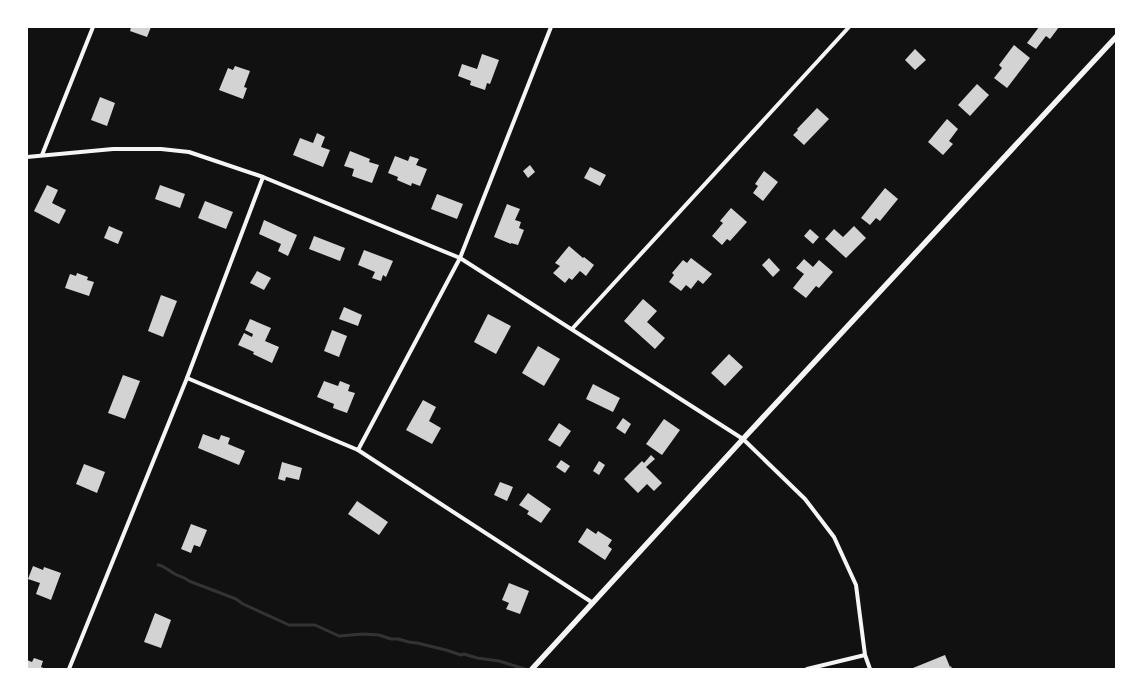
<svg xmlns="http://www.w3.org/2000/svg" width="1143" height="696" font-family="Roboto,sans-serif">
<style>
.lines{fill:none;stroke-linecap:round;stroke-linejoin:round}
.stream{stroke:#333;stroke-width:3}
.building{fill:#d3d3d3}
.minor{stroke:#f5f5f5;stroke-width:4}
.tertiary{stroke:#f5f5f5;stroke-width:5.5}
</style>
<rect width="100%" height="100%" fill="#111"/>
<g class="lines">
<!-- stream -->
<path class="stream" d="M 158,565 C 165,566 169,571 175,574 C 180,577 185,577 189,581 L 236,599 L 243,604 L 289,625 L 315,625 L 339,636 L 363,634 L 379,635 L 391,639 L 398,639 L 409,642 L 417,643 L 446,650 L 461,655 L 464,654 L 477,658 L 499,661 L 525,669"/>
</g>
<!-- building -->
<g class="building">
<path d="M 131,27 L 151,27 L 147,37 L 130,31 Z"/>
<path d="M 1039,27 L 1059,27 L 1050,39 L 1046,36 L 1036,49 L 1027,43 Z"/>
<path d="M 1014,45 L 1030,58 L 1007,88 L 994,78 L 1002,68 L 999,65 Z"/>
<path d="M 915,49 L 926,60 L 915,70 L 905,60 Z"/>
<path d="M 482,54 L 499,60 L 490,84 L 487,83 L 485,90 L 470,85 L 471,81 L 458,76 L 462,64 L 477,69 Z"/>
<path d="M 235,66 L 250,71 L 244,87 L 247,88 L 243,99 L 219,90 L 228,68 L 233,70 Z"/>
<path d="M 977,84 L 989,95 L 970,116 L 958,105 Z"/>
<path d="M 100,97 L 115,103 L 107,126 L 91,120 Z"/>
<path d="M 817,108 L 829,119 L 804,145 L 793,135 L 798,130 L 797,129 Z"/>
<path d="M 947,119 L 958,129 L 949,141 L 953,144 L 943,155 L 928,142 Z"/>
<path d="M 317,133 L 325,137 L 321,147 L 330,150 L 323,167 L 293,155 L 300,138 L 313,143 Z"/>
<path d="M 350,151 L 370,159 L 369,162 L 379,165 L 372,183 L 352,176 L 354,169 L 344,166 Z"/>
<path d="M 395,156 L 408,161 L 410,156 L 419,159 L 416,165 L 427,169 L 420,186 L 412,183 L 411,186 L 397,180 L 398,177 L 388,173 Z"/>
<path d="M 530,165 L 535,172 L 528,178 L 523,171 Z"/>
<path d="M 590,167 L 606,175 L 600,186 L 584,178 Z"/>
<path d="M 764,171 L 778,182 L 763,201 L 753,193 L 758,186 L 755,184 Z"/>
<path d="M 47,185 L 58,190 L 52,203 L 66,210 L 59,224 L 34,211 Z"/>
<path d="M 160,185 L 185,194 L 180,208 L 155,199 Z"/>
<path d="M 885,188 L 898,199 L 880,221 L 876,218 L 870,225 L 861,218 Z"/>
<path d="M 437,194 L 463,204 L 457,219 L 431,209 Z"/>
<path d="M 205,201 L 233,212 L 226,229 L 198,218 Z"/>
<path d="M 507,204 L 520,209 L 515,220 L 521,222 L 519,228 L 524,230 L 518,245 L 511,243 L 511,244 L 494,237 Z"/>
<path d="M 731,208 L 747,222 L 730,241 L 727,239 L 722,245 L 712,236 L 723,223 L 720,221 Z"/>
<path d="M 264,220 L 297,235 L 288,256 L 278,251 L 281,244 L 259,234 Z"/>
<path d="M 109,226 L 123,232 L 118,244 L 104,238 Z"/>
<path d="M 854,226 L 866,238 L 846,258 L 825,239 L 834,229 L 843,237 Z"/>
<path d="M 810,229 L 819,237 L 813,244 L 804,236 Z"/>
<path d="M 314,236 L 345,248 L 340,261 L 309,249 Z"/>
<path d="M 569,246 L 583,258 L 584,257 L 594,265 L 586,276 L 580,271 L 572,280 L 569,278 L 565,283 L 553,273 L 560,266 L 555,263 Z"/>
<path d="M 364,250 L 393,261 L 386,277 L 383,275 L 381,281 L 372,278 L 375,272 L 358,265 Z"/>
<path d="M 691,258 L 712,274 L 703,284 L 698,280 L 691,289 L 686,285 L 681,291 L 669,282 L 674,275 L 672,273 L 683,260 L 687,263 Z"/>
<path d="M 769,258 L 780,270 L 773,277 L 762,265 Z"/>
<path d="M 804,259 L 813,267 L 819,260 L 833,272 L 819,288 L 816,286 L 806,298 L 793,288 L 804,274 L 796,268 Z"/>
<path d="M 257,271 L 271,278 L 264,290 L 250,283 Z"/>
<path d="M 77,273 L 88,277 L 87,280 L 94,282 L 89,296 L 65,288 L 70,274 L 76,276 Z"/>
<path d="M 161,295 L 177,301 L 163,337 L 148,331 Z"/>
<path d="M 643,299 L 657,311 L 647,322 L 665,338 L 655,349 L 624,321 Z"/>
<path d="M 344,307 L 362,315 L 358,326 L 339,319 Z"/>
<path d="M 488,314 L 511,326 L 496,354 L 474,342 Z"/>
<path d="M 250,319 L 271,328 L 265,341 L 279,347 L 272,363 L 253,354 L 254,352 L 238,345 L 244,333 L 252,337 L 253,334 L 245,330 Z"/>
<path d="M 332,330 L 347,336 L 339,357 L 324,351 Z"/>
<path d="M 538,346 L 560,359 L 544,386 L 522,373 Z"/>
<path d="M 729,354 L 743,367 L 725,386 L 711,373 Z"/>
<path d="M 123,375 L 140,381 L 125,419 L 108,413 Z"/>
<path d="M 324,381 L 338,386 L 340,381 L 350,385 L 348,391 L 355,393 L 347,413 L 333,408 L 334,404 L 317,397 Z"/>
<path d="M 593,384 L 620,398 L 613,412 L 586,399 Z"/>
<path d="M 423,400 L 436,407 L 429,421 L 441,428 L 432,444 L 406,430 Z"/>
<path d="M 623,418 L 631,424 L 625,434 L 616,428 Z"/>
<path d="M 664,419 L 680,430 L 662,455 L 646,444 Z"/>
<path d="M 559,423 L 571,431 L 560,447 L 548,440 Z"/>
<path d="M 203,434 L 219,440 L 221,435 L 230,438 L 228,444 L 245,451 L 239,465 L 198,448 Z"/>
<path d="M 651,455 L 655,459 L 646,467 L 662,483 L 654,491 L 647,484 L 638,493 L 624,479 L 642,461 L 644,463 Z"/>
<path d="M 561,460 L 570,466 L 565,473 L 556,467 Z"/>
<path d="M 599,461 L 605,465 L 599,475 L 593,471 Z"/>
<path d="M 282,462 L 302,468 L 299,480 L 286,477 L 285,481 L 278,479 Z"/>
<path d="M 84,464 L 105,472 L 97,493 L 76,484 Z"/>
<path d="M 500,482 L 513,487 L 507,501 L 494,495 Z"/>
<path d="M 528,493 L 551,509 L 541,523 L 527,514 L 529,511 L 519,505 Z"/>
<path d="M 357,501 L 388,522 L 379,535 L 348,514 Z"/>
<path d="M 191,524 L 207,530 L 200,547 L 194,545 L 191,553 L 181,549 Z"/>
<path d="M 587,528 L 596,534 L 598,531 L 612,540 L 608,546 L 612,549 L 605,560 L 578,542 Z"/>
<path d="M 33,566 L 43,570 L 44,567 L 61,573 L 51,600 L 36,594 L 40,583 L 28,579 Z"/>
<path d="M 509,583 L 529,591 L 520,614 L 506,609 L 509,603 L 502,600 Z"/>
<path d="M 155,613 L 171,620 L 161,648 L 144,642 Z"/>
<path d="M 945,655 L 950,667 L 951,666 L 952,669 L 914,669 L 913,668 Z"/>
<path d="M 34,658 L 43,661 L 41,667 L 46,669 L 27,669 L 27,660 L 32,662 Z"/>
</g>
<g class="lines">
<!-- minor -->
<g class="minor">
<path d="M 42,155 L 93,27"/>
<path d="M 27,157 L 113,149 L 161,149 L 189,152 L 263,177 L 460,258 L 743,439 L 805,499 L 834,537 L 856,585 L 865,655 L 870,669"/>
<path d="M 572,329 L 849,27"/>
<path d="M 187,378 L 358,450 L 593,603"/>
<path d="M 358,450 L 460,258 L 551,27"/>
<path d="M 69,669 L 187,378 L 263,177"/>
<path d="M 807,669 L 865,655"/>
</g>
<!-- tertiary -->
<path class="tertiary" d="M 532,669 L 743,439 L 1116,37"/>
</g>
<!-- border -->
<rect width="1143" height="696" fill="none" stroke="#ffffff" stroke-width="56"/>
</svg>
